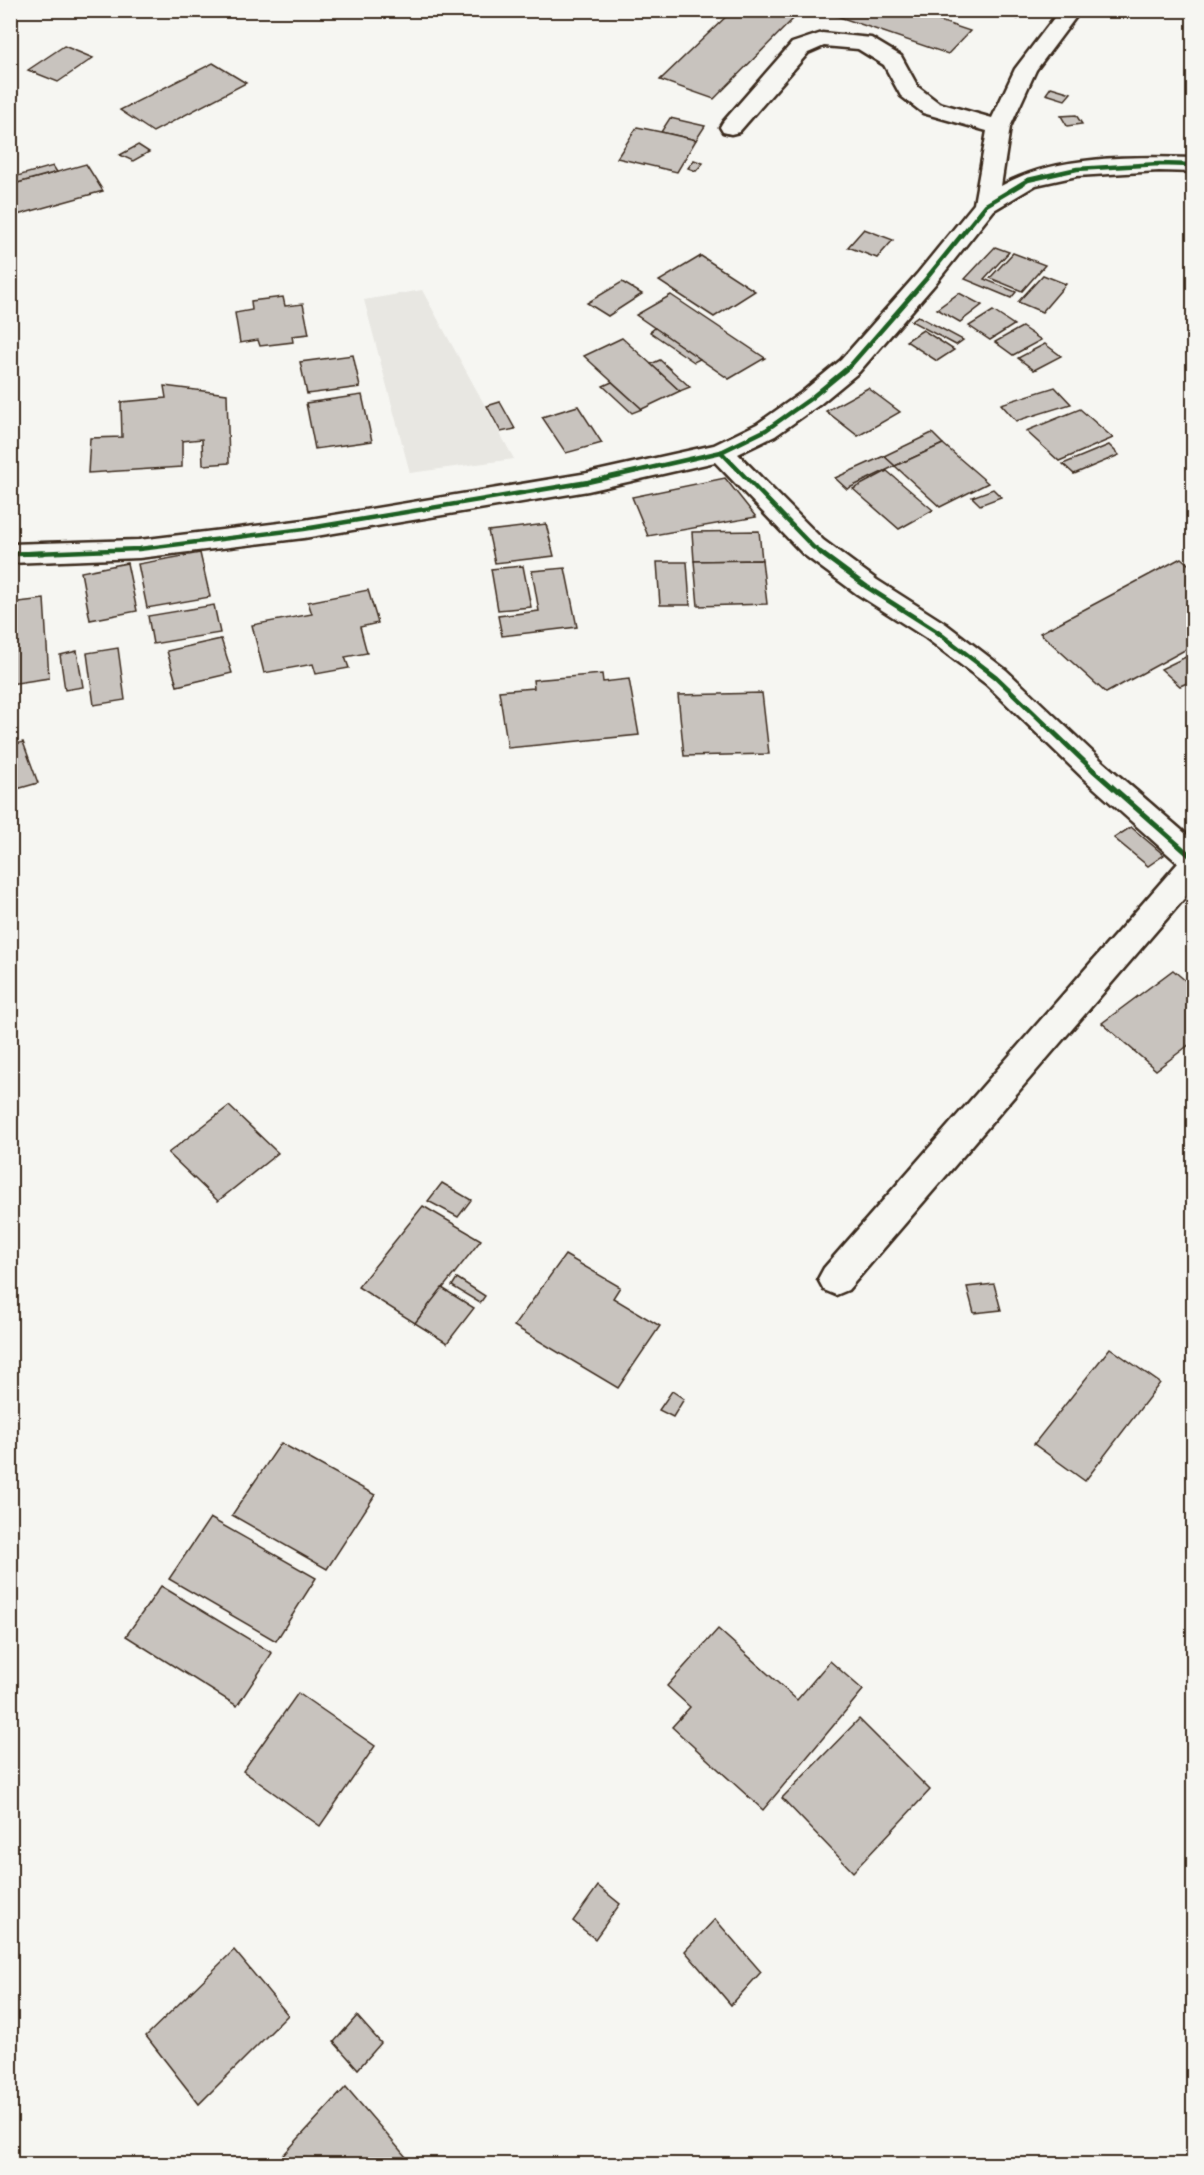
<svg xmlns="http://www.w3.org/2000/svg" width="1204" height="2175" font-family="'Shantell Sans',sans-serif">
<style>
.built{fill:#e8e7e2}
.building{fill:#c8c3be;stroke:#3b2a1e;stroke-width:1.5}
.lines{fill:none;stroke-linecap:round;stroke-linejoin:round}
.minor-casing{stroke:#3b2a1e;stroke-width:5}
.minor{fill:#f6f6f2;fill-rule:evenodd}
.cycleway-far1-casing{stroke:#f6f6f2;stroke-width:8}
.cycleway-casing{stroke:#f6f6f2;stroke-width:9}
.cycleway-far1{stroke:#1b5e20;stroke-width:4.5}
.cycleway{stroke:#1b5e20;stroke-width:5}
</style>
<rect width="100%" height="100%" fill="#f6f6f2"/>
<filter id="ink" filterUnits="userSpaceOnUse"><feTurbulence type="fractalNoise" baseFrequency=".0167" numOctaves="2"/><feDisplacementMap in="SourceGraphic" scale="12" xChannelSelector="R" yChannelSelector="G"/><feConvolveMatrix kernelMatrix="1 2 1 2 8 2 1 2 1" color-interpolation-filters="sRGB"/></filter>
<g filter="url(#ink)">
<!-- built -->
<path class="built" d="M 422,290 L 514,459 L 410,473 L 364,300 Z"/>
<!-- building -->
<g class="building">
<path d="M 733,10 L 790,10 L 799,13 L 714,99 L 660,80 Z"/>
<path d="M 819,10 L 907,10 L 970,31 L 948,54 Z"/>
<path d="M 989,10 L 1007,10 L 1021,15 L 1018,19 Z"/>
<path d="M 64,46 L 93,58 L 58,82 L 28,70 Z"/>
<path d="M 213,63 L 246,83 L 153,132 L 120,110 Z"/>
<path d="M 1051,87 L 1071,93 L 1065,100 L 1046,94 Z"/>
<path d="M 1076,115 L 1082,124 L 1067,126 L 1061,116 Z"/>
<path d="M 670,118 L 705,126 L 696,140 L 661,132 Z"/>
<path d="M 637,127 L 661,132 L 696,140 L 677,172 L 617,158 Z"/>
<path d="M 138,145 L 149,152 L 133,161 L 120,155 Z"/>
<path d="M 694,160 L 703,163 L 696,171 L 688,168 Z"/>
<path d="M 86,164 L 103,191 L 10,217 L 10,185 Z"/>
<path d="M 53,166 L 57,172 L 10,185 L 10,178 Z"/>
<path d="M 864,229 L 893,240 L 877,258 L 848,247 Z"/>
<path d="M 995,247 L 1009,252 L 984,279 L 1016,292 L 1011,298 L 965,279 Z"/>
<path d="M 1013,253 L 1045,265 L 1022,291 L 990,278 Z"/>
<path d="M 701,256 L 755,291 L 714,317 L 659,281 Z"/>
<path d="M 1043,275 L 1066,284 L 1042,312 L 1018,302 Z"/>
<path d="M 622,282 L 642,294 L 608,316 L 587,303 Z"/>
<path d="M 959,293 L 982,305 L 960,322 L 937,309 Z"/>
<path d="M 671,295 L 765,358 L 729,379 L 636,315 Z"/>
<path d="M 283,297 L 285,306 L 303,304 L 309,334 L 292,336 L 293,342 L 260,346 L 258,340 L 240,343 L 235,313 L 252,310 L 251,301 Z"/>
<path d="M 993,311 L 1014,325 L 990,340 L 969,326 Z"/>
<path d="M 918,316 L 963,340 L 956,345 L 911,321 Z"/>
<path d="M 1022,327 L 1041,340 L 1013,355 L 995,342 Z"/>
<path d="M 655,328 L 700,359 L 694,362 L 650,332 Z"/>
<path d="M 923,330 L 954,350 L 937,361 L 906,341 Z"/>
<path d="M 622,338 L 651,364 L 680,391 L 642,409 L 584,356 Z"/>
<path d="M 1045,344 L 1061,356 L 1034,370 L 1018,358 Z"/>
<path d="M 353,355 L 360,387 L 307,394 L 300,362 Z"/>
<path d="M 660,360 L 690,387 L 680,391 L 651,364 Z"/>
<path d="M 612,382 L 642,409 L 632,413 L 603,386 Z"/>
<path d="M 164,386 L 227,394 L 229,463 L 203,465 L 202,439 L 182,441 L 182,467 L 88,473 L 90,438 L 122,437 L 121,402 L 166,398 Z"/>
<path d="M 1055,387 L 1071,404 L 1016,421 L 1001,404 Z"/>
<path d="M 868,388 L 900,412 L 858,436 L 826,411 Z"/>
<path d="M 362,395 L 372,441 L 315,449 L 306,403 Z"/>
<path d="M 500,402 L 515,429 L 501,432 L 487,406 Z"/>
<path d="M 578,406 L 602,443 L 566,453 L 542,417 Z"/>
<path d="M 1080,409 L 1113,438 L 1059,461 L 1026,431 Z"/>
<path d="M 932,433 L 943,444 L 895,466 L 884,456 Z"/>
<path d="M 943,444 L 988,483 L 940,507 L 895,466 Z"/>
<path d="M 1109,445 L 1119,455 L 1074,474 L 1063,464 Z"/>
<path d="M 884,456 L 895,466 L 847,489 L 835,478 Z"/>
<path d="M 887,471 L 933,510 L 899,529 L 853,489 Z"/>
<path d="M 725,478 L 756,517 L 648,536 L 632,497 Z"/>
<path d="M 993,489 L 1001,497 L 980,505 L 972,497 Z"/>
<path d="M 546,524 L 554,556 L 495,563 L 488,531 Z"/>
<path d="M 759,531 L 762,560 L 694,561 L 692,532 Z"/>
<path d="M 200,553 L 210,597 L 147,608 L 138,564 Z"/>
<path d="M 1181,558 L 1194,569 L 1194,645 L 1106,693 L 1040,633 Z"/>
<path d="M 762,560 L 767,604 L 698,606 L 694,561 Z"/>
<path d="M 657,562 L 687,562 L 690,605 L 660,605 Z"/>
<path d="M 127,563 L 137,611 L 90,620 L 81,572 Z"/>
<path d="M 523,566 L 531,607 L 498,610 L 491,569 Z"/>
<path d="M 565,568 L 577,627 L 502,636 L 498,616 L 539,611 L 532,571 Z"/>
<path d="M 368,590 L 378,623 L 360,627 L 367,653 L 345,657 L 349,668 L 316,674 L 313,664 L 264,673 L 252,625 L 312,614 L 308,602 Z"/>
<path d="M 44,599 L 49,678 L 10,684 L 10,603 Z"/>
<path d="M 214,605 L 220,633 L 153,644 L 148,616 Z"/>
<path d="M 221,639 L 232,673 L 177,686 L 167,651 Z"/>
<path d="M 118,648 L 125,700 L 94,705 L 87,653 Z"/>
<path d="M 77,651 L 83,687 L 65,690 L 60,655 Z"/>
<path d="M 1194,653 L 1194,680 L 1180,686 L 1161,669 Z"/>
<path d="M 602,674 L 603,682 L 629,679 L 639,735 L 508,748 L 499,691 L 534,688 L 533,680 Z"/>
<path d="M 762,693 L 769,754 L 684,756 L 678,695 Z"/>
<path d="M 23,742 L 38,783 L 10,791 L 10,746 Z"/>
<path d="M 1131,827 L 1164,855 L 1148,866 L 1114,838 Z"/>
<path d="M 1173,970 L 1194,988 L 1194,1041 L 1156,1070 L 1102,1023 Z"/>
<path d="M 229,1106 L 278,1153 L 218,1201 L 168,1153 Z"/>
<path d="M 442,1183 L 471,1200 L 458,1217 L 428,1201 Z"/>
<path d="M 423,1206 L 481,1240 L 415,1323 L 358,1287 Z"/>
<path d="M 565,1255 L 620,1287 L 613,1298 L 660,1326 L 618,1388 L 514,1326 Z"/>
<path d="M 457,1278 L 485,1296 L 480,1303 L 452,1286 Z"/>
<path d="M 994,1284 L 1001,1310 L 974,1313 L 967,1287 Z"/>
<path d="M 442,1288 L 474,1308 L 447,1343 L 415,1323 Z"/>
<path d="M 1110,1348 L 1160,1383 L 1085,1481 L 1034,1444 Z"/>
<path d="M 672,1391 L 684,1399 L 673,1417 L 659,1410 Z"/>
<path d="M 281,1443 L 375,1495 L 327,1569 L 232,1515 Z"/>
<path d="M 210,1518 L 316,1578 L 276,1641 L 169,1579 Z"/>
<path d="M 161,1586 L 272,1653 L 237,1706 L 126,1636 Z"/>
<path d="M 718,1629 L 797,1700 L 830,1661 L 863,1690 L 763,1810 L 672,1727 L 690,1707 L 667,1686 Z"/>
<path d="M 298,1693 L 375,1746 L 320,1826 L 243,1771 Z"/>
<path d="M 859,1719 L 930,1790 L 853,1872 L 782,1798 Z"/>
<path d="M 598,1886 L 620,1904 L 595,1939 L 573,1921 Z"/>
<path d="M 715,1919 L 761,1972 L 731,2005 L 685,1951 Z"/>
<path d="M 234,1950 L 288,2015 L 199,2104 L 146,2036 Z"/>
<path d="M 357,2016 L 381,2043 L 358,2069 L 334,2042 Z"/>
<path d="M 346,2087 L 412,2164 L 275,2164 Z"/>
</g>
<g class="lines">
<!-- minor casing -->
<g class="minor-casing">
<path id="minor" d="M 1060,10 L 1081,10 L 1036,70 L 1010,127 L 1001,186 C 1054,155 1133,156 1194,158 L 1194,172 L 1159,171 L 1077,176 L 1036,185 L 994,210 L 935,284 L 859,372 L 819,405 L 775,436 L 738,454 L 823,540 L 877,580 L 946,624 L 1006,670 L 1103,762 L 1194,841 L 1194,887 L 848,1290 L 836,1295 L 824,1290 L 818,1279 L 824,1268 L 1178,863 L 1083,778 L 986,684 L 926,638 L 857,594 L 803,554 L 715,462 L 588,491 L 304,538 L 139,558 L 10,563 L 10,544 L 139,540 L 304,520 L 588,473 L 714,445 L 757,424 L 801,393 L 841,360 L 917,274 L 974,204 L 987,131 L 923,113 L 901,96 L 884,65 L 858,49 L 824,46 L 808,53 L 739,132 L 731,134 L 723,132 L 720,127 L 723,122 L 792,43 L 822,33 L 871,38 L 901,56 L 918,87 L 939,103 L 992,118 L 1015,69 Z"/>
</g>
<!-- minor -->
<use href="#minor" class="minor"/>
<!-- cycleway-far1 casing -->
<g class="cycleway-far1-casing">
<g id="cycleway-far1">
<path d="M 721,452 L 813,547 L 823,554"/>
<path d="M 10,554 L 139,549 L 304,529 L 588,482 L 721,452 L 766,430 L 810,399 L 850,366 L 926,279 L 986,205 L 1028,180 L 1077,169 L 1159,164 L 1194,165"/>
</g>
</g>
<!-- cycleway casing -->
<g class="cycleway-casing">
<g id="cycleway">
<path d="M 821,553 L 867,587 L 936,631 L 996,677 L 1093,770 L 1194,859"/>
<path d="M 10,554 L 42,553"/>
</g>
</g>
<!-- cycleway-far1 -->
<use href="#cycleway-far1" class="cycleway-far1"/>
<!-- cycleway -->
<use href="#cycleway" class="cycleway"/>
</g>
</g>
<!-- margin -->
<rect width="1204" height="2175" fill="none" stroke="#f6f6f2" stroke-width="36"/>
<rect x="18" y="18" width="1168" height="2139" fill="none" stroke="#3b2a1e" stroke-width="2" filter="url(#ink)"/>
</svg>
